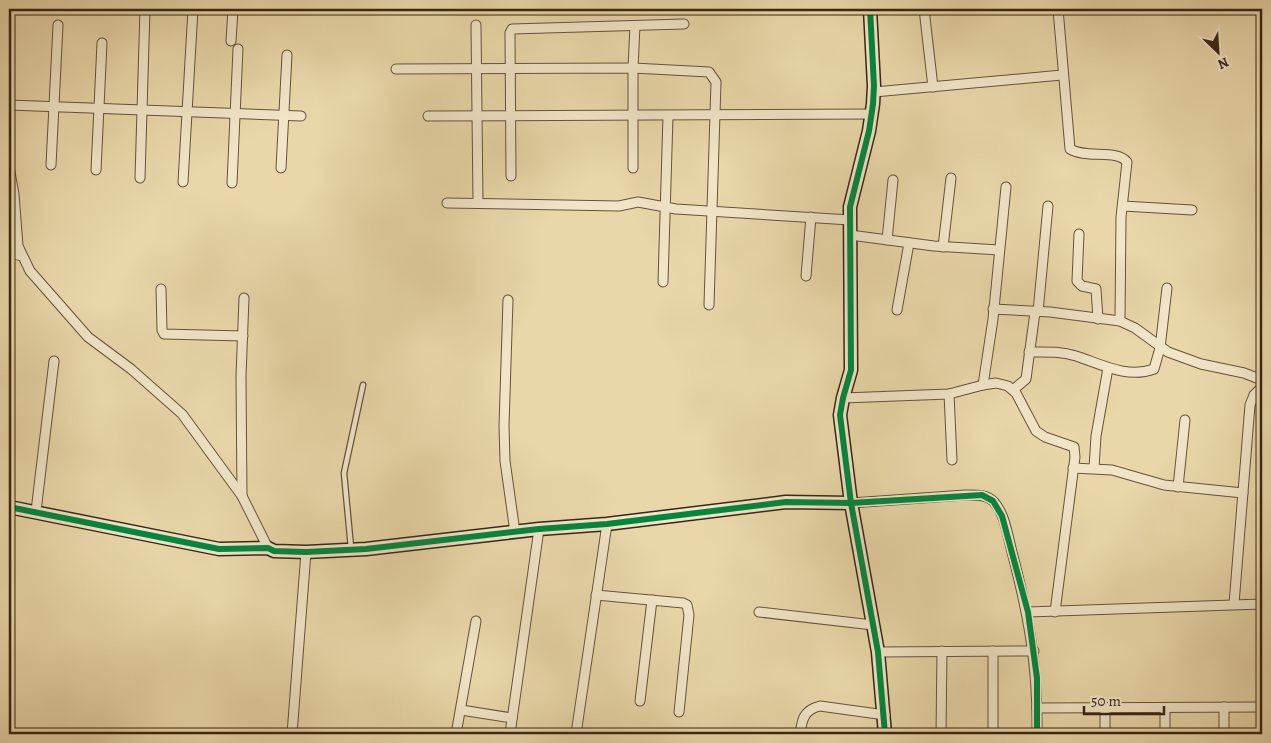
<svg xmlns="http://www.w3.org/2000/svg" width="1271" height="743" font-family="Alegreya,serif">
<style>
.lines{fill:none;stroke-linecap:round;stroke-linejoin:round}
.lane-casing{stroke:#65523c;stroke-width:7}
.street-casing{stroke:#65523c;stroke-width:11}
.secondary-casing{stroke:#392517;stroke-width:15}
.lane{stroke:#f1e5c7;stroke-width:4.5}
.street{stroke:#f1e5c7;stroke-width:9}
.secondary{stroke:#f1e5c7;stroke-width:12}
.cycleway-casing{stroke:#f1e5c7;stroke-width:9}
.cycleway{stroke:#00873e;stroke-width:6}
</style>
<rect width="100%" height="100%" fill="#e9d7a9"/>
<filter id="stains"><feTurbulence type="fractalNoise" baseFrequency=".004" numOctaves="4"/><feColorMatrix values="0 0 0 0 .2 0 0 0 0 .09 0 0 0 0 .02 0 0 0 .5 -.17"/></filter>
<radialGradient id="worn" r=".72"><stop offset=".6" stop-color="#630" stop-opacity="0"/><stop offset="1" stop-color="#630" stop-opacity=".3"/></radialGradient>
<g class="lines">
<!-- lane casing -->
<g class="lane-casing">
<path id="lane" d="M 351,548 L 344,473 L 363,385"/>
</g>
<!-- street casing -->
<g class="street-casing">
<g id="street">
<path d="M 924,9 L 933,87"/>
<path d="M 1058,9 L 1070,149 C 1086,159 1117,149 1127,162 L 1121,217 L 1120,321"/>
<path d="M 476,25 L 478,203"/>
<path d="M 231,41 L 233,9"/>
<path d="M 396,69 L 633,68 L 709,72 L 716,82 L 709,305"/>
<path d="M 874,92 L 1062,75"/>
<path d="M 9,105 L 301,116"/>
<path d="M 428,116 C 576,114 724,116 872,114"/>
<path d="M 51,165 L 58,25"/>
<path d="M 9,167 L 14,194 L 18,246 L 30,271 L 88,337 L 131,369 L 182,414 L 242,496 L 268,548"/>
<path d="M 281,168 L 287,55"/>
<path d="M 633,168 L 633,68 L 635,26"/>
<path d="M 96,170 L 102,43"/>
<path d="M 511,176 L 510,33 L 512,29 L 684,24"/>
<path d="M 140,178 L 145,9"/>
<path d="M 183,182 L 193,9"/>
<path d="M 232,183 L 238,49"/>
<path d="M 447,203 L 619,206 L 638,202 L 676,209 L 850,220"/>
<path d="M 1123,206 L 1192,210"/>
<path d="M 1079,234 L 1077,281 L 1082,286 L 1096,289 L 1098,319"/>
<path d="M 850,235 L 934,246 L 999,250"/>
<path d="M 887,240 L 893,180"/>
<path d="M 943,247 L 951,178"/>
<path d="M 9,253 L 22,256"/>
<path d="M 806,276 L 811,217"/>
<path d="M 663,282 L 668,116"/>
<path d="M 161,289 L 162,330 L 164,334 L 243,336"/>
<path d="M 508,300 L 504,426 L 505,461 L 515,532"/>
<path d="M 993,309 L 1050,312 L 1120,321 L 1135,328 L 1168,352 L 1201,364 L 1244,373 L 1262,380"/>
<path d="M 897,310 L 909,243"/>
<path d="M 1038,312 L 1048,206"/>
<path d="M 1029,352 C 1045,352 1060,351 1076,356 C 1101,364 1127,379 1154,369 L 1160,348 L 1167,288"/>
<path d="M 983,385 L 993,319 L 1006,187"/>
<path d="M 1013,390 L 1026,379 L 1035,312"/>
<path d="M 949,394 L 952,460"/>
<path d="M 843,398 L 949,394 L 983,385 L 996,383 L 1008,386 L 1016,393 L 1036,431 L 1045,437 L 1074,447 L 1075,457 L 1055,612"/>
<path d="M 1073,468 L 1112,470 L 1164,485 L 1243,493"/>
<path d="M 1094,468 L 1096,436 L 1108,368"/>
<path d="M 1178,487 L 1185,420"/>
<path d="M 242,496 L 241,376 L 244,298"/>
<path d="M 851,503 L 965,495 C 975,495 987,494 994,502 C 1005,514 1008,537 1012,552 C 1029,617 1038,667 1037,734"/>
<path d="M 36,511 L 54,361"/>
<path d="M 596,595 L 683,603 L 687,605 L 689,615 L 679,712"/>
<path d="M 1234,604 L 1250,405 L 1254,395 L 1262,387"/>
<path d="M 759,612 L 873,625"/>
<path d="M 1028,612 L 1262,604"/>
<path d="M 993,651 L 993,734"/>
<path d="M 878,652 L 1034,651"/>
<path d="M 640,701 L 652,600"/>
<path d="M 1037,708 L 1262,707"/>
<path d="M 1105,708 L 1105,734"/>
<path d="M 461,710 L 512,718"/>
<path d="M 292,734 L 306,552"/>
<path d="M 456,734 L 476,621"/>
<path d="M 510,734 L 539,529"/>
<path d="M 576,734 L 607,524"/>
<path d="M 800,734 C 802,719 804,710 820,706 L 885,715"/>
<path d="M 941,734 L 942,651"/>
<path d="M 1165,734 L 1165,708"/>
<path d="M 1224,734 L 1224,707"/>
</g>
</g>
<!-- secondary casing -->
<g class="secondary-casing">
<g id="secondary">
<path d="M 870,9 L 874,86 L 873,104 L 869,131 L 850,207 L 851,370 L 843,398 L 840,415 L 851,503 L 878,652 L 885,734"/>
<path d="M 9,507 L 219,549 L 268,548 L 274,551 L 306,552 L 366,549 L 539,529 L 607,524 L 786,502 L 851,503"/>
</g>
</g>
<!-- lane -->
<use href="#lane" class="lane"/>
<!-- street -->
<use href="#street" class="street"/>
<!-- secondary -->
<use href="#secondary" class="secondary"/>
<!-- cycleway casing -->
<g class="cycleway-casing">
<g id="cycleway">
<path d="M 870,9 L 874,86 L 873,104 L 869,131 L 850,207 L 851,370 L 843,398 L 840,415 L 851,503 L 878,652 L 885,734"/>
<path d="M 9,507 L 219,549 L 268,548 L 274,551 L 306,552 L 366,549 L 539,529 L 607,524 L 786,502 L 851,503 L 982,495 L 993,501 L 1002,516 L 1028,612 L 1037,678 L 1037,734"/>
</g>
</g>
<!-- cycleway -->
<use href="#cycleway" class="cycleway"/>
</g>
<!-- margin -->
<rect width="1271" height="743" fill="none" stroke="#e9d7a9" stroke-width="30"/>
<rect x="10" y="10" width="1251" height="723" fill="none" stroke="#392517" stroke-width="2.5"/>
<rect x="15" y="15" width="1241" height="713" fill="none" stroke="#392517"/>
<!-- north arrow -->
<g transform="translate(1218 52) rotate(155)" stroke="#f1e5c7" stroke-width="4" paint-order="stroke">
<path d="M0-4L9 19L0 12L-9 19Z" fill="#392517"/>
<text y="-8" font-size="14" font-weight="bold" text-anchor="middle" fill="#392517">N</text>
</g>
<!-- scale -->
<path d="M1084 706v8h80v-8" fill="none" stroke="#392517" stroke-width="2.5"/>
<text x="1091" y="706" font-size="15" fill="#392517" stroke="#f1e5c7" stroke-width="4" paint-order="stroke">50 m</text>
<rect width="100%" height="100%" filter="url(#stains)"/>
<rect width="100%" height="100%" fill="url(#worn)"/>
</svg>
